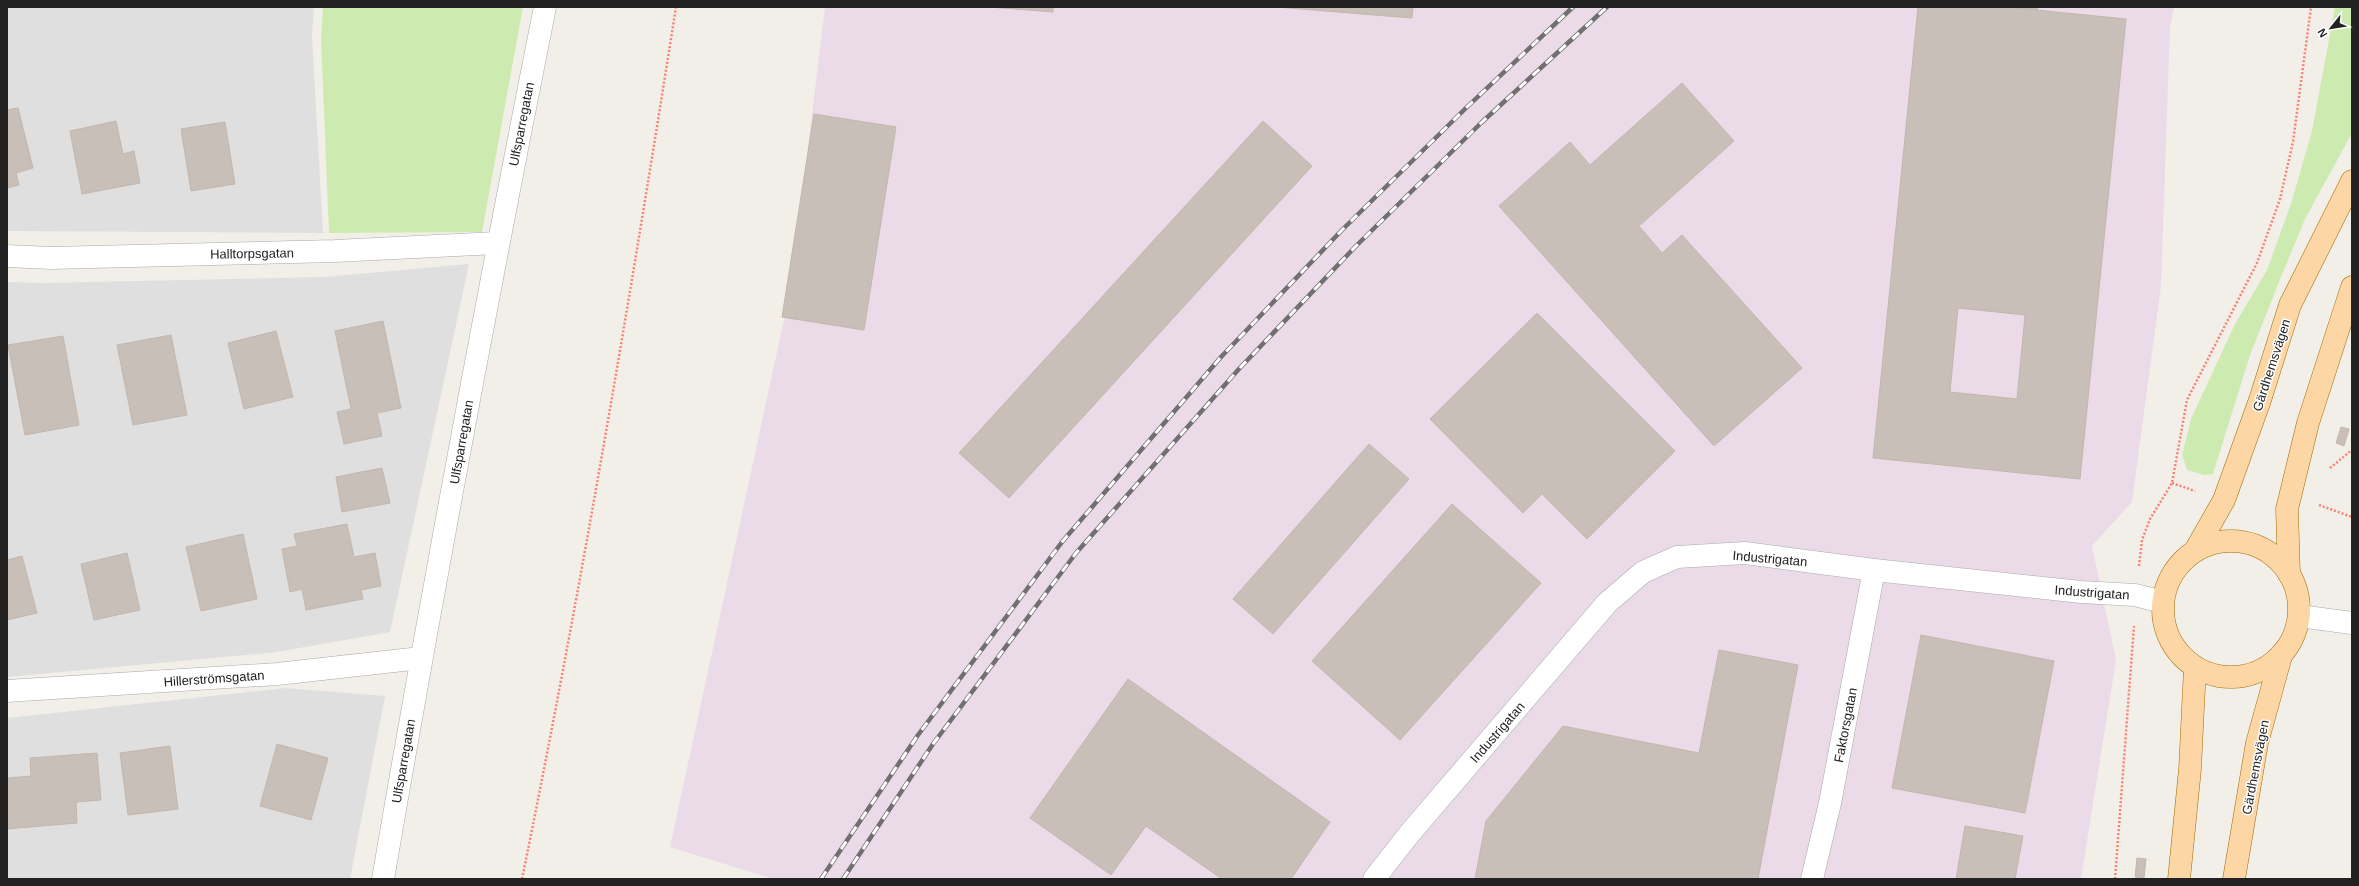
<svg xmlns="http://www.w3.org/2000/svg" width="2359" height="886" font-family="Helvetica,sans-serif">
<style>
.residential{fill:#e0dfdf}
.industrial{fill:#ebdbe8}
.grass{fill:#cdebb0}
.building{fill:#c7bfb8;stroke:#c4b6ab;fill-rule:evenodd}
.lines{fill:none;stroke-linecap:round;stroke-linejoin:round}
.minor-casing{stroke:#a9a9a9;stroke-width:23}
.major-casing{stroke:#a06b00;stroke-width:23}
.path{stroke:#fa8072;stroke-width:2.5;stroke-dasharray:2 2;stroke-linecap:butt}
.minor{stroke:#fff;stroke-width:22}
.major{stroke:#fcd6a4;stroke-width:22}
.rail-casing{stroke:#707070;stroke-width:4.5}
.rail{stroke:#fff;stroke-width:3;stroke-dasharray:9;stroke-linecap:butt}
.labels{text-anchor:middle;stroke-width:3;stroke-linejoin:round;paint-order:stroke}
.street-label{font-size:13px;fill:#222;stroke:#fff}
</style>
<rect width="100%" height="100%" fill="#f2efe9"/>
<!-- residential -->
<g class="residential">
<path d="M 7,7 L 314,7 L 312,36 L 323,233 L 7,231 Z"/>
<path d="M 469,264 L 390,632 L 277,652 L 7,677 L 7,282 L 42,283 L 325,277 Z"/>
<path d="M 286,688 L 385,696 L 350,879 L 7,879 L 7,718 Z"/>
</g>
<!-- industrial -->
<path class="industrial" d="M 825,7 L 2174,7 L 2170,27 L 2161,286 L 2132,502 L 2092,546 L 2116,660 L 2081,879 L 773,879 L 670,847 L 791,287 Z"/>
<!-- grass -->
<g class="grass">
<path d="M 323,7 L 523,7 L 482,232 L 329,233 L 321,39 Z"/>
<path d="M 2335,7 L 2352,7 L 2352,133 L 2305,219 L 2283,272 L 2250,355 L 2213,474 L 2204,475 L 2187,470 L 2182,455 L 2191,419 L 2235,324 L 2267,270 L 2291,204 L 2312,131 Z"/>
</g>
<!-- building -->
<g class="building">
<path d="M 989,7 L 1053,7 L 1053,12 Z"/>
<path d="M 1276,7 L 1413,7 L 1412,18 Z"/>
<path d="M 1918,7 L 2006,7 L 2126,19 L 2080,479 L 1873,458 ZM 1958,308 L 2025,315 L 2017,399 L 1950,392 Z"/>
<path d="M 2008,7 L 2038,7 L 2037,10 Z"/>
<path d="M 1682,83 L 1734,141 L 1639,226 L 1662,253 L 1682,235 L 1802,368 L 1714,446 L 1499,206 L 1570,142 L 1590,165 Z"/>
<path d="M 18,108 L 33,168 L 16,173 L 19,185 L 7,188 L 7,110 Z"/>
<path d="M 814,114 L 896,127 L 864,330 L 782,317 Z"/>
<path d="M 116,121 L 123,154 L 134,151 L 140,183 L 82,194 L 70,131 Z"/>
<path d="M 1263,121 L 1312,166 L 1009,498 L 959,453 Z"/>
<path d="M 225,122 L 235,184 L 191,191 L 181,129 Z"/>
<path d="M 1537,313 L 1675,451 L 1587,539 L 1542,494 L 1523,513 L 1430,419 Z"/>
<path d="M 383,321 L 401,408 L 377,413 L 382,436 L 344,444 L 337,412 L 351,409 L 335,331 Z"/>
<path d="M 276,331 L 293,397 L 244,409 L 228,343 Z"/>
<path d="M 171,335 L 187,415 L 133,425 L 117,345 Z"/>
<path d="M 63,336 L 79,425 L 25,435 L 8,345 Z"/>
<path d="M 2341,427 L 2349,429 L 2344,446 L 2336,443 Z"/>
<path d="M 1369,444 L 1409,479 L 1273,634 L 1233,599 Z"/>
<path d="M 382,468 L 390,503 L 342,512 L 336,477 Z"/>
<path d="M 1452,504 L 1541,583 L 1400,740 L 1312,661 Z"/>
<path d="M 347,524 L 354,557 L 375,553 L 381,586 L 361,590 L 363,599 L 306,610 L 302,589 L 290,592 L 282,549 L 297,546 L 294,534 Z"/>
<path d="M 243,534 L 257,599 L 201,611 L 186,547 Z"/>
<path d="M 127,553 L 140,610 L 94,620 L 81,564 Z"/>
<path d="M 22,556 L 37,613 L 7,620 L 7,560 Z"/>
<path d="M 1921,635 L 2054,661 L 2025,813 L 1892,788 Z"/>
<path d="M 1719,650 L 1798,665 L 1758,879 L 1475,879 L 1486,821 L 1563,726 L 1699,753 Z"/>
<path d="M 1128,679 L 1330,822 L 1291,879 L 1222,879 L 1146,826 L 1111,875 L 1030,818 Z"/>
<path d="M 277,744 L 328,758 L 311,820 L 260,806 Z"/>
<path d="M 170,746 L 178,809 L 128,815 L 120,753 Z"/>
<path d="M 97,753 L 101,800 L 76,802 L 77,823 L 7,829 L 7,778 L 31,776 L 30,758 Z"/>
<path d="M 1965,826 L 2023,836 L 2015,879 L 1956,879 Z"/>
<path d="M 2137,858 L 2146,859 L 2144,878 L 2135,877 Z"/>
</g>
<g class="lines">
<!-- minor casing -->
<g class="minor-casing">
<g id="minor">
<path d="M 7,256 L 51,258 L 335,251 L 497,243"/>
<path d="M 2299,616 L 2352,623"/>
<path d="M 7,691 L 277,674 L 421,658"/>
<path d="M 383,879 C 433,588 487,297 545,7"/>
<path d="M 1374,879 L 1410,833 L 1607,603 L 1643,572 L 1677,557 L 1745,553 L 1874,570 L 2081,592 L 2135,595 L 2163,602"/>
<path d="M 1812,879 L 1830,803 L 1874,570"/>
</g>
</g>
<!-- major casing -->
<g class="major-casing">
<g id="major">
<circle cx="2231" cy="609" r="68"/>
<path d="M 2195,551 L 2224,500 L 2260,400 L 2290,305 L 2352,181"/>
<path d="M 2289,574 L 2287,509 L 2308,423 L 2352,287"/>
<path d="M 2179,879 L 2190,769 L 2195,667"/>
<path d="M 2234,879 L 2257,743 L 2281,656"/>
</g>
</g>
<!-- path -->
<g class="path">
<path d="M 2330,468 L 2352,450"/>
<path d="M 2172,483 L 2195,491"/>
<path d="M 2319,505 L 2352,517"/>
<path d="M 2139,566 L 2142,540 L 2150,519 L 2172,483 L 2187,400 L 2257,263 L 2280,199 L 2293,142 L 2311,7"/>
<path d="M 522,879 C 581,590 630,299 676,7"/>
<path d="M 2115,879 L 2134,626"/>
</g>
<!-- minor -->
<use href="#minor" class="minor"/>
<!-- major -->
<use href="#major" class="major"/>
<!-- rail casing -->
<g class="rail-casing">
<g id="rail">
<path d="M 821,879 L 918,735 L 1062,542 L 1221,357 L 1342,230 L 1467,107 L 1573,7"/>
<path d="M 843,879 L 933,744 L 1076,553 L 1238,370 L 1356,246 L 1481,123 L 1607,7"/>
</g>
</g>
<!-- rail -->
<use href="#rail" class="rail"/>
</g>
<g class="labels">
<!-- street labels -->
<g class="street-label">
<text transform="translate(521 124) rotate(-79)" y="5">Ulfsparregatan</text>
<text transform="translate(252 253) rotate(-1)" y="5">Halltorpsgatan</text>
<text transform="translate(2271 365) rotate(-72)" y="5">Gärdhemsvägen</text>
<text transform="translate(461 442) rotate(-80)" y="5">Ulfsparregatan</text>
<text transform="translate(1770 558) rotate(5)" y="5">Industrigatan</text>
<text transform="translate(2092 592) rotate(4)" y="5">Industrigatan</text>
<text transform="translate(214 678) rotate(-4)" y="5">Hillerströmsgatan</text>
<text transform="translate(1845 725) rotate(-79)" y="5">Faktorsgatan</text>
<text transform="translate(1497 732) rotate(-49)" y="5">Industrigatan</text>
<text transform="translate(403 761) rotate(-80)" y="5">Ulfsparregatan</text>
<text transform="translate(2255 767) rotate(-79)" y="5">Gärdhemsvägen</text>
</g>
</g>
<!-- border -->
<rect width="2359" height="886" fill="none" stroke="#222222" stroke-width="16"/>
<!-- north arrow -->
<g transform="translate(2331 28) rotate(240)" stroke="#ffffff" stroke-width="3" paint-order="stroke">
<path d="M0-3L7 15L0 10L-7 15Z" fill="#222222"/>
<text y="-6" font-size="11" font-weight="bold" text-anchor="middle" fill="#222222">N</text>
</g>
</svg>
